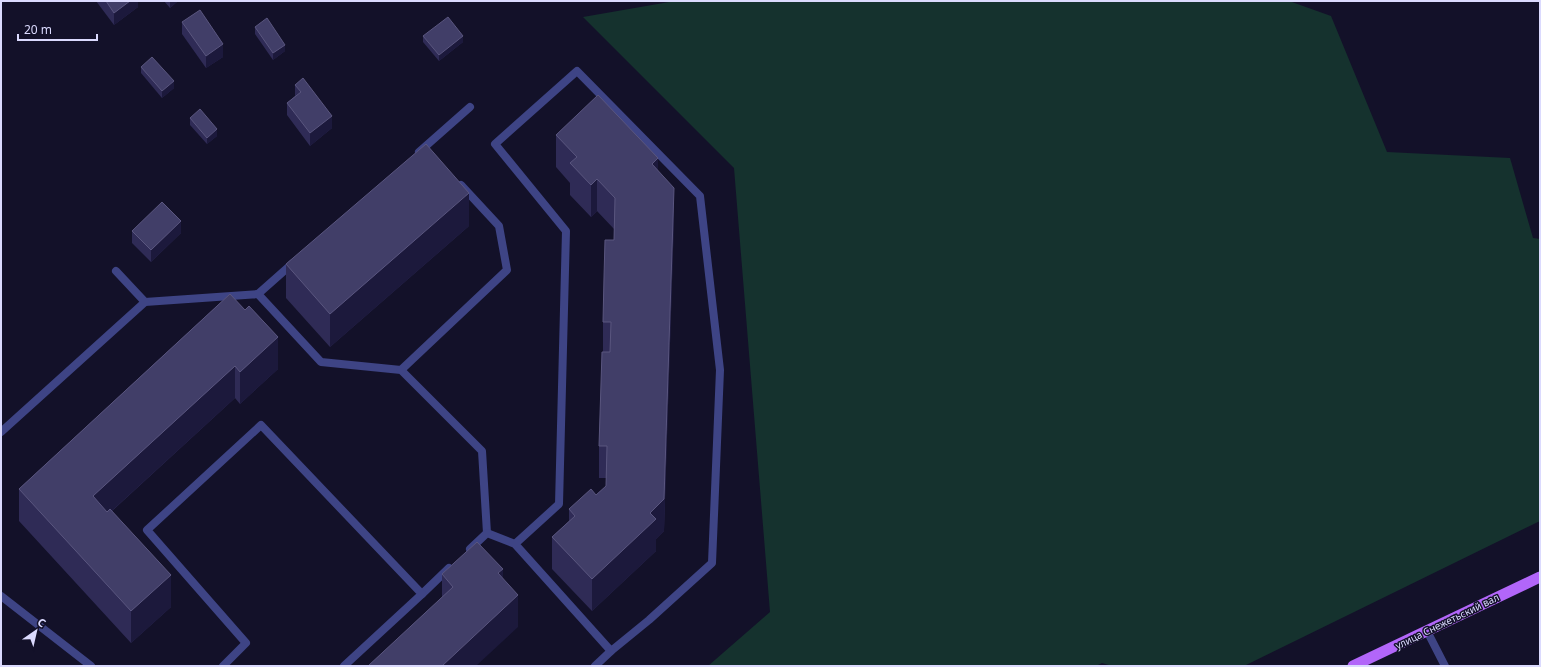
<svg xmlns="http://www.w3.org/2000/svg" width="1541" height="667" font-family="'Noto Sans',sans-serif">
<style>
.green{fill:#15322e}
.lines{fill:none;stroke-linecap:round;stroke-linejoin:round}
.service{stroke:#3e4485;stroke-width:8}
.primary{stroke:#b266f9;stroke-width:11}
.wall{fill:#2f2b56}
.shaded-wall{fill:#1c193c}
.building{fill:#413e68;stroke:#5a567f}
.labels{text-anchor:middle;stroke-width:3;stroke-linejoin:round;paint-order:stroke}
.street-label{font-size:10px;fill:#dbdafe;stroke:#131129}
</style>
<rect width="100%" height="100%" fill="#131129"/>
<!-- green -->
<path class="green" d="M 675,1 L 1289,1 L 1331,16 L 1387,152 L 1510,158 L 1533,238 L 1540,239 L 1540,521 L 1244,666 L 1112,666 L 1102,663 L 1096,666 L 708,666 L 770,612 L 734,168 L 583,17 Z"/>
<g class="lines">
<!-- service -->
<g class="service">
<path d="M 419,152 L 470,107"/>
<path d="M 258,294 L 293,263"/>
<path d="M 145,302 L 258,294 L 321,362 L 401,370 L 482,451 L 487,533"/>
<path d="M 401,370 L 507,270 L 499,226 L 461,185"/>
<path d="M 1,432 L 145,302 L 116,271"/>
<path d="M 470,549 L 487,533 L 515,544 L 559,504 L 566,231 L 495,144 L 577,71 L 700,196 L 720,370 L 712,563 L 649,620 L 611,651 L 515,544"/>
<path d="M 422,594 L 449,568"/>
<path d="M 1,596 L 91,666"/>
<path d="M 1427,631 L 1445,666"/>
<path d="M 223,666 L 246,643 L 147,530 L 261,425 L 422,594 L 344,666"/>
<path d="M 595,666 L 611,651"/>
</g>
<!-- primary -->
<path class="primary" d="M 1353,666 L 1540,577"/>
</g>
<!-- wall -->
<g class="wall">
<path d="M 96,1 L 138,1 L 138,7 L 114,25 Z"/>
<path d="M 164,1 L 178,1 L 170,8 Z"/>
<path d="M 182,22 L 223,57 L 206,68 L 182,34 Z"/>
<path d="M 255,27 L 285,51 L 273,60 L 255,34 Z"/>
<path d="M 423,36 L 463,42 L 439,61 L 423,42 Z"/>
<path d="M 141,67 L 174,88 L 162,98 L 141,73 Z"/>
<path d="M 295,85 L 332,128 L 310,146 L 287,115 L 287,103 L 295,96 Z"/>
<path d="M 190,118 L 217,136 L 207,144 L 190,125 Z"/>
<path d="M 556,135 L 658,171 L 674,220 L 664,531 L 656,539 L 656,551 L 592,611 L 552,569 L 552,537 L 569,521 L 569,509 L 596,495 L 606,486 L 606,478 L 599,478 L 599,446 L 603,352 L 603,322 L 614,240 L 614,229 L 597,211 L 591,217 L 570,195 L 570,183 L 556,167 Z"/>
<path d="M 469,226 L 330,347 L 286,298 L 286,264 Z"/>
<path d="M 132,231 L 181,233 L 151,262 L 132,243 Z"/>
<path d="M 230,294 L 278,369 L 240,404 L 235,398 L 112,511 L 171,607 L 131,643 L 19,521 L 19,489 Z"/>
<path d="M 442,574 L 503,578 L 518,627 L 442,597 Z"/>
</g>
<!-- shaded-wall -->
<g class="shaded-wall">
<path d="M 130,1 L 138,1 L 138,7 L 114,25 L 114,13 Z"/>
<path d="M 171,1 L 178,1 L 170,8 L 170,2 Z"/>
<path d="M 463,36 L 463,42 L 439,61 L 439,55 Z"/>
<path d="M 223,44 L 223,57 L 206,68 L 206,56 Z"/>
<path d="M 285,45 L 285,51 L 273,60 L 273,53 Z"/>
<path d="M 174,81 L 174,88 L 162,98 L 162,91 Z"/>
<path d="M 332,116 L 332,128 L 310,146 L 310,133 Z"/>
<path d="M 217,129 L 217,136 L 207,144 L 207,138 Z"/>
<path d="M 658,158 L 658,190 L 652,164 Z"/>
<path d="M 597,179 L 597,211 L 591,217 L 591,185 Z"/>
<path d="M 674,188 L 674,220 L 664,531 L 656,539 L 656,551 L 592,611 L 592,579 L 650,513 Z"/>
<path d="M 469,193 L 469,226 L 330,347 L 330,314 Z"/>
<path d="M 181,221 L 181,233 L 151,262 L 151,250 Z"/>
<path d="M 278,337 L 278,369 L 240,404 L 240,372 Z"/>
<path d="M 235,366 L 235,398 L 93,528 L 93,496 Z"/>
<path d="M 503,569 L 503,601 L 498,573 Z"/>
<path d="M 171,575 L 171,607 L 131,643 L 131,611 Z"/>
<path d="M 518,595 L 518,627 L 476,666 L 442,666 Z"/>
</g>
<!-- building -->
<g class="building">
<path d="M 106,1 L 130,1 L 114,13 Z"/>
<path d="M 200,10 L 223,44 L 206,56 L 182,22 Z"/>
<path d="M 448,17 L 463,36 L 439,55 L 423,36 Z"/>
<path d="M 267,18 L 285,45 L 273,53 L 255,27 Z"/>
<path d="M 152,57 L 174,81 L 162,91 L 141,67 Z"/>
<path d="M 303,78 L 332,116 L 310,133 L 287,103 L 301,92 L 295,85 Z"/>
<path d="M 598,95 L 658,158 L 652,164 L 674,188 L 664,499 L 650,513 L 656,519 L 592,579 L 552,537 L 575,516 L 569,509 L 591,489 L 596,495 L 606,486 L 607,446 L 599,446 L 602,352 L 610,352 L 611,322 L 603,322 L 604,277 L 605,240 L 614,240 L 615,198 L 597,179 L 591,185 L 570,163 L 577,157 L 556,135 Z"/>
<path d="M 200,109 L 217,129 L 207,138 L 190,118 Z"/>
<path d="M 426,144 L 469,193 L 330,314 L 286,264 Z"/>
<path d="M 162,202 L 181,221 L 151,250 L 132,231 Z"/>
<path d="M 230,294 L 245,310 L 249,306 L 278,337 L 240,372 L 235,366 L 93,496 L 107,512 L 110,509 L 171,575 L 131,611 L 19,489 Z"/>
<path d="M 477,542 L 503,569 L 498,573 L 518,595 L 442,666 L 368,666 L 453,587 L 442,574 Z"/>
</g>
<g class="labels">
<!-- street labels -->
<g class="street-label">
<text transform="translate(1447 621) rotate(-26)" y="4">улица Снежетьский вал</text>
</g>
</g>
<!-- border -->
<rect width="1541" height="667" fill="none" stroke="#dbdafe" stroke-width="4"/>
<!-- north arrow -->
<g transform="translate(36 631) rotate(34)" stroke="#131129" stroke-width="3" paint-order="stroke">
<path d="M0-3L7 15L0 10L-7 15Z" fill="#dbdafe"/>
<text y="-6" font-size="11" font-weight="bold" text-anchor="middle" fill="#dbdafe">С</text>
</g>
<!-- scale -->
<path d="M18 34v6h79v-6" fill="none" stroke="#dbdafe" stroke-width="2"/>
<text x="24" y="34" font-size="12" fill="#dbdafe" stroke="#131129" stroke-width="3" paint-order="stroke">20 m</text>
</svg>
